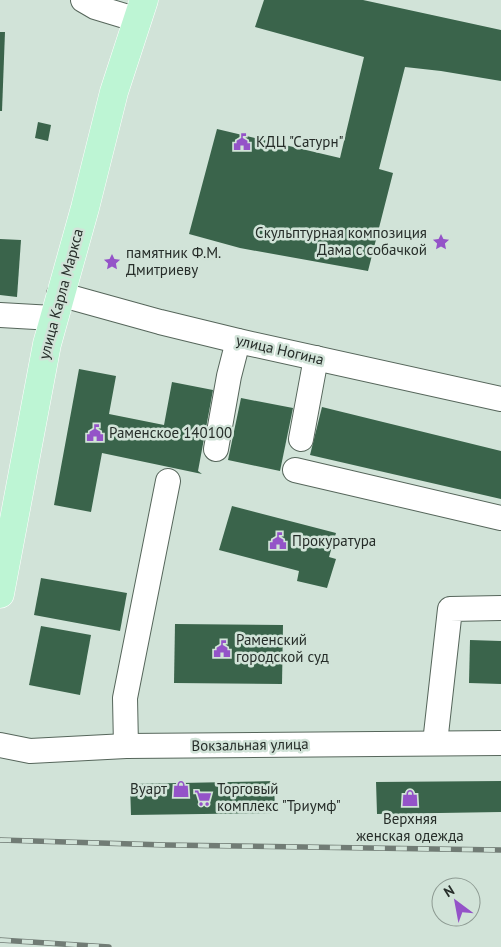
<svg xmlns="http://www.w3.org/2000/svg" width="501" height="947" font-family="'PT Sans',sans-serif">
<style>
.building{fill:#3a644b}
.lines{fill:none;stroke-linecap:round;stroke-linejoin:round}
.minor-casing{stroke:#56665b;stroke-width:26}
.major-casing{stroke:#fff;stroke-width:29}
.minor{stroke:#fff;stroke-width:24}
.major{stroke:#bdf5d4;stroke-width:28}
.rail-casing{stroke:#717c75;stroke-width:5.5}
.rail{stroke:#d1e3d8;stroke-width:4;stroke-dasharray:11;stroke-linecap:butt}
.labels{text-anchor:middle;stroke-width:5;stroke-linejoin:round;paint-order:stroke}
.poi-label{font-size:15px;fill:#262d29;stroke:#d1e3d8;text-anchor:start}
.street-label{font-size:15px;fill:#262d29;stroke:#d1e3d8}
</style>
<rect width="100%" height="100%" fill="#d1e3d8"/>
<!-- building -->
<g class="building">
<path d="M 264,0 L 363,0 L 501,30 L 501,81 L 441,71 L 405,67 L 379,169 L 393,173 L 368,271 L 240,248 L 189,234 L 217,129 L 340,158 L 364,57 L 255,27 Z"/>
<path d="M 0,32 L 5,32 L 2,111 L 0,111 Z"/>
<path d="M 38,122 L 51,125 L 48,141 L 35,138 Z"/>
<path d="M 0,239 L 21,240 L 17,297 L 0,295 Z"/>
<path d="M 79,369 L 116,376 L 109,414 L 164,425 L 172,382 L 213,390 L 198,471 L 202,474 L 102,453 L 91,512 L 54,505 Z"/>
<path d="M 241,398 L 293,408 L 280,471 L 228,460 Z"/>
<path d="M 322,407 L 501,451 L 501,499 L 310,455 Z"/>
<path d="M 232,506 L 336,533 L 329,557 L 336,559 L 327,588 L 297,581 L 299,571 L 219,550 Z"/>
<path d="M 41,578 L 127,593 L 120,631 L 34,615 Z"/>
<path d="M 175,624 L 283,625 L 282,684 L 174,683 Z"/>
<path d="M 41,626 L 91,635 L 80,695 L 29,685 Z"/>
<path d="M 470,640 L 501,641 L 501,684 L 469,683 Z"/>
<path d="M 274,781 L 275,813 L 131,815 L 130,784 Z"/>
<path d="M 501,781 L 501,812 L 377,814 L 376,782 Z"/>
</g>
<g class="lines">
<!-- minor casing -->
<g class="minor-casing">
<g id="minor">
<path d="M 83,0 L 95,7 L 138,20"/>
<path d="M 59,294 L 160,322 L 238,341 L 501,399"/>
<path d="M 0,315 L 53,318"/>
<path d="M 301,439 L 316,358"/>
<path d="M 216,449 L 229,376 L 238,341"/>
<path d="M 295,470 L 501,518"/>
<path d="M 435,743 L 450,609 L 501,608"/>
<path d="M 0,745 L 30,751 L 126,746 L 501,743"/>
<path d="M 126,746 L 125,698 L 168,481"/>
</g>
</g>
<!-- major casing -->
<g class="major-casing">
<path id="major" d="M 0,594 L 47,344 L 85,208 L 114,92 L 144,0"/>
</g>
<!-- minor -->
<use href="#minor" class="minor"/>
<!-- major -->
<use href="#major" class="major"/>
<!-- rail casing -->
<g class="rail-casing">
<g id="rail">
<path d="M 0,840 L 166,845 L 501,850"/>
<path d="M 0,940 L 109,947"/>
</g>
</g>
<!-- rail -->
<use href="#rail" class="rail"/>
</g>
<!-- icons -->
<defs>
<g id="civic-bare" transform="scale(1.35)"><path d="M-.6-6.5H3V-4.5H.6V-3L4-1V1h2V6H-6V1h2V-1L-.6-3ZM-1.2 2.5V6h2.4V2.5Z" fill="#9453c8" stroke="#d1e3d8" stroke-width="2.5" paint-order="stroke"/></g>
<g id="sight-bare" transform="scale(1.35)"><path d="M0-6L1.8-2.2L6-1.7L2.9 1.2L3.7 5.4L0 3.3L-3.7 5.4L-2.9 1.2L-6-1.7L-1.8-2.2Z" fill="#9453c8" stroke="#d1e3d8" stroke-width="2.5" paint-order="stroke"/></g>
<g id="shop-bare" transform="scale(1.35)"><path d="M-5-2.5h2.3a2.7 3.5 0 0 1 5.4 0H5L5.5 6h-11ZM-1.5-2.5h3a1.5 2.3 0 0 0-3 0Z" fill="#9453c8" stroke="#d1e3d8" stroke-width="2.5" paint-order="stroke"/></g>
<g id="supermarket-bare" transform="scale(1.35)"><path d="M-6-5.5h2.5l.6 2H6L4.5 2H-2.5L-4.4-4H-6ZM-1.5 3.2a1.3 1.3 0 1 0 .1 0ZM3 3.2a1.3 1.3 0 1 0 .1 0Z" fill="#9453c8" stroke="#d1e3d8" stroke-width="2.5" paint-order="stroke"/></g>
</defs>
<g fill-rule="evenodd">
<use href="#civic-bare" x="242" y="142"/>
<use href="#sight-bare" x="441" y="242"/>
<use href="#sight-bare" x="112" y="262"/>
<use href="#civic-bare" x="95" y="433"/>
<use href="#civic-bare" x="278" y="541"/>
<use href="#civic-bare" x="222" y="649"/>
<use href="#shop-bare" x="181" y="789"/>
<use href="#supermarket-bare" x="203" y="798"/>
<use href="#shop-bare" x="410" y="798"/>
</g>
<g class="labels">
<!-- poi labels -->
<g class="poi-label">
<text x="256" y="147">КДЦ "Сатурн"</text>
<text x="427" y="238" text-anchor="end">Скульптурная композиция<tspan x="427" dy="17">Дама с собачкой</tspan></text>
<text x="126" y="258">памятник Ф.М.<tspan x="126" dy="17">Дмитриеву</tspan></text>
<text x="109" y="438">Раменское 140100</text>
<text x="292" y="546">Прокуратура</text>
<text x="236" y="645">Раменский<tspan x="236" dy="17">городской суд</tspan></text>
<text x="167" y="794" text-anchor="end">Вуарт</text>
<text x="217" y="794">Торговый<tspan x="217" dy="17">комплекс "Триумф"</tspan></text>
<text x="410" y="824" text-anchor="middle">Верхняя<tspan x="410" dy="17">женская одежда</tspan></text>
</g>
<!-- street labels -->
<g class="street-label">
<text transform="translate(61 294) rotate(-75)" y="5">улица Карла Маркса</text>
<text transform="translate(280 350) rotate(13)" y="5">улица Ногина</text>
<text transform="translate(250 745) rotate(-1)" y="5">Вокзальная улица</text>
</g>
</g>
<!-- north arrow -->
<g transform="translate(456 902) rotate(328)"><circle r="24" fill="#d1e3d8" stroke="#8d9a92"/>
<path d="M0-4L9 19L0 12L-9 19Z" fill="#9453c8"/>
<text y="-8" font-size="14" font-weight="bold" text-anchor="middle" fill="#262d29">N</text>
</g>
</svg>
